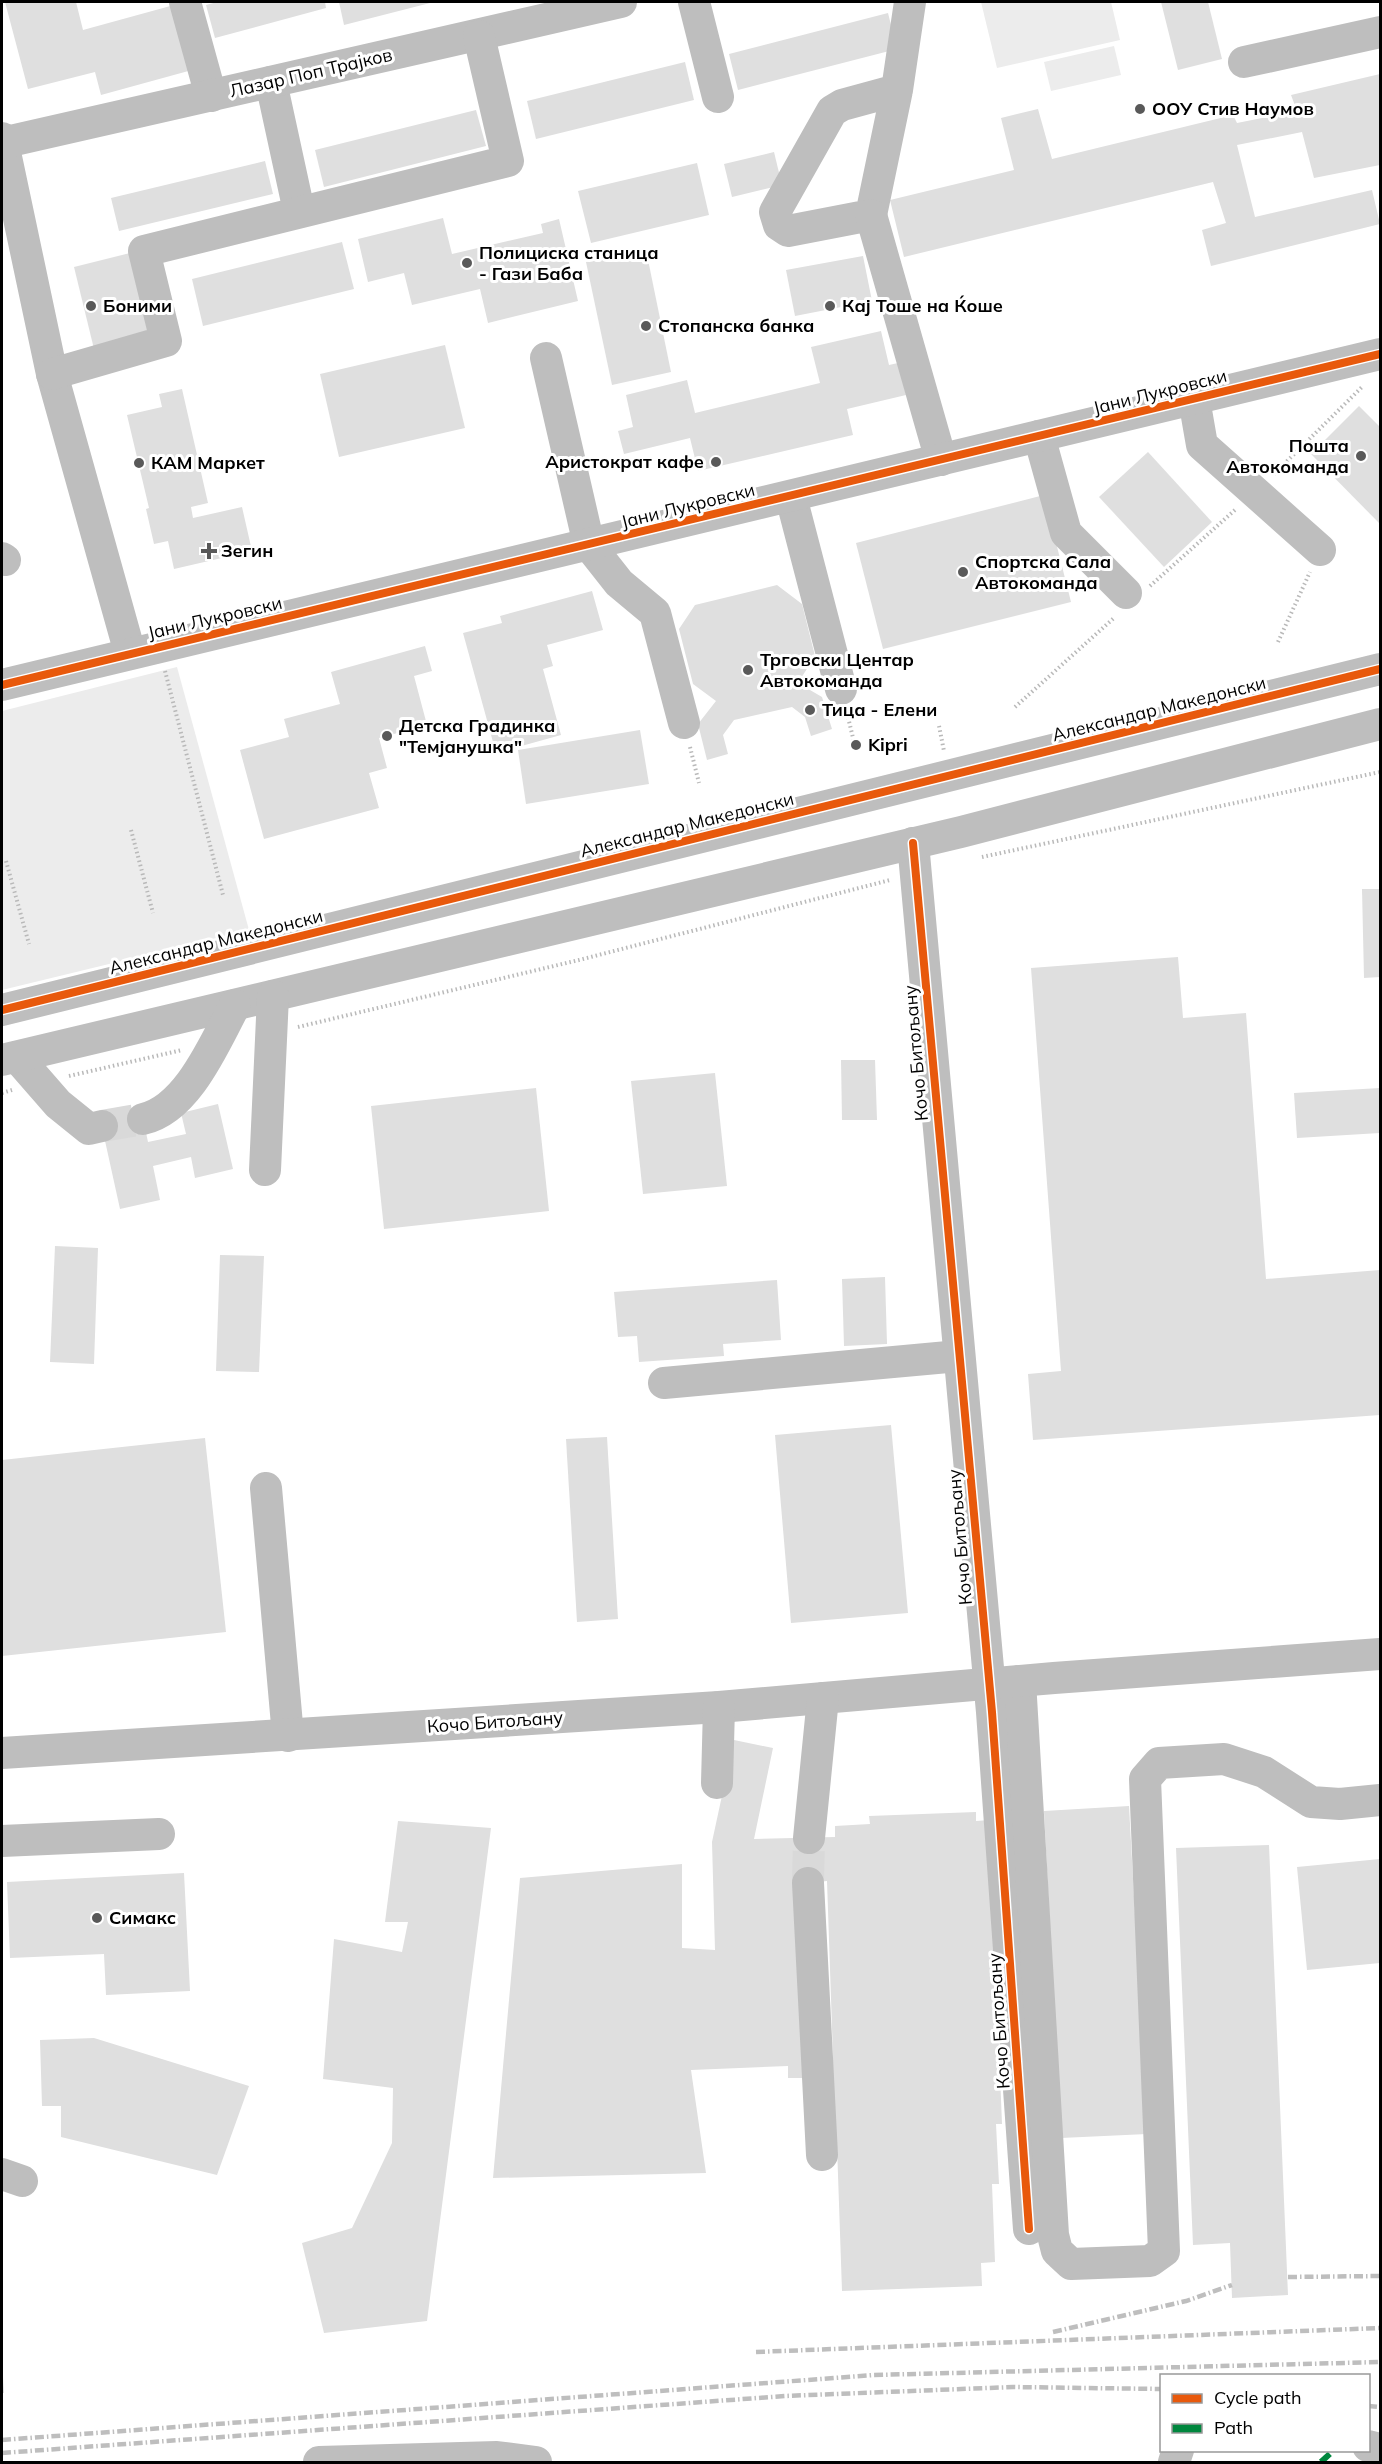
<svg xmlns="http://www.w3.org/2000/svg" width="1382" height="2464" font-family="Mulish,sans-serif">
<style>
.green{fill:#ececec}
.building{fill:#dfdfdf}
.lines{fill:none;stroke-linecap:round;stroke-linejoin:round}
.minor-tunnel{stroke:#d9d9d9;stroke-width:32;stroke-dasharray:32 16;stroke-linecap:butt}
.path{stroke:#b9b9b9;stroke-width:4;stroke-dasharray:1.5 3;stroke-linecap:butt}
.minor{stroke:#bebebe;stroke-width:32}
.rail{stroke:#bebebe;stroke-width:4.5;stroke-dasharray:9 3 1.5 3;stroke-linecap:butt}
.quiet{stroke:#00873e;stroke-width:6;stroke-dasharray:12 6;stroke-linecap:butt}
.cycleway-casing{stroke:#fff;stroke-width:11}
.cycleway{stroke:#e8590c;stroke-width:8}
.poi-dot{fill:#595959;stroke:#fff;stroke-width:2}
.labels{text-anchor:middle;stroke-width:6;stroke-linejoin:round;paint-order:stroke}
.street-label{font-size:18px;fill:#000;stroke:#fff}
.poi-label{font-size:18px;font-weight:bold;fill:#000;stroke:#fff;text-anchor:start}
</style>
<rect width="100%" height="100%" fill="#fff"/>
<!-- green -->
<g class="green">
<path d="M 981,2 L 1111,2 L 1120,40 L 997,68 Z"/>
<path d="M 1114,46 L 1121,75 L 1051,91 L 1044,62 Z"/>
<path d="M 177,667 L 249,930 L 2,990 L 2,711 Z"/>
</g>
<!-- building -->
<g class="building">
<path d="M 5,2 L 76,2 L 83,30 L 174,5 L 192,70 L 101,95 L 95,72 L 28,89 Z"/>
<path d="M 217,2 L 325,2 L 326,8 L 215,38 L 206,5 Z"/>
<path d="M 339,2 L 434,2 L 344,25 Z"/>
<path d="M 1161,2 L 1208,2 L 1222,59 L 1178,70 Z"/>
<path d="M 888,13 L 897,49 L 738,90 L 729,54 Z"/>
<path d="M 685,62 L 694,100 L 536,139 L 527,101 Z"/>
<path d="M 1380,74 L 1380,165 L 1314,178 L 1302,132 L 1237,145 L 1255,217 L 1372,190 L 1380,224 L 1211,266 L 1202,230 L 1226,223 L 1213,182 L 904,257 L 890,200 L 1014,170 L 1001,118 L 1038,109 L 1052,159 L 1233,115 L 1237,123 L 1297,111 L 1291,95 Z"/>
<path d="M 476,110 L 486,146 L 324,187 L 315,150 Z"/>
<path d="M 774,152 L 782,185 L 732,197 L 724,164 Z"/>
<path d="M 265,161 L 273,194 L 119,231 L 111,198 Z"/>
<path d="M 697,163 L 709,215 L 591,243 L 578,191 Z"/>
<path d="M 443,218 L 452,254 L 543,233 L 541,224 L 559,219 L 578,301 L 488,323 L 480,289 L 412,305 L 404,273 L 368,282 L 358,239 Z"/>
<path d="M 342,242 L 354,289 L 203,326 L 192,279 Z"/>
<path d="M 646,250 L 671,372 L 612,385 L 586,262 Z"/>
<path d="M 130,253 L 150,336 L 94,349 L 74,267 Z"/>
<path d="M 863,256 L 872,301 L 795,316 L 786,270 Z"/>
<path d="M 881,331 L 889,365 L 898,363 L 906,395 L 847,409 L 853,435 L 698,471 L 690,438 L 624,454 L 618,431 L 633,427 L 626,395 L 687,380 L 695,413 L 820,383 L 811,347 Z"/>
<path d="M 445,345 L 465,428 L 339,457 L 320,374 Z"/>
<path d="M 182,389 L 208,503 L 191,507 L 193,518 L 242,507 L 252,551 L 174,569 L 168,541 L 154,544 L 146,509 L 149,508 L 127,415 L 162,407 L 159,394 Z"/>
<path d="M 1359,406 L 1380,427 L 1380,524 L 1311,454 Z"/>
<path d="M 1148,452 L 1212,522 L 1164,567 L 1099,497 Z"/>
<path d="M 1044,495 L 1071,602 L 883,649 L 856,543 Z"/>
<path d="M 777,585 L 802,604 L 815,656 L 798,683 L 822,697 L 832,729 L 811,736 L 805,717 L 792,707 L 734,720 L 723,735 L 728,754 L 707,760 L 698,724 L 716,701 L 693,684 L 679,629 L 695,605 Z"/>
<path d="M 592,591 L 603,630 L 547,645 L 553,666 L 543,669 L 561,735 L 496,753 L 463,633 L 502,623 L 500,616 Z"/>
<path d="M 425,646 L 432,671 L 414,676 L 427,725 L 379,738 L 387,768 L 369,773 L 379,808 L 264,839 L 240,750 L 289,737 L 284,719 L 340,704 L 331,672 Z"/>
<path d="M 640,730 L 649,784 L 526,804 L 518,750 Z"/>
<path d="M 1362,889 L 1380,889 L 1380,977 L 1364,978 Z"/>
<path d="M 1178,957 L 1183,1018 L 1246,1013 L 1266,1279 L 1380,1270 L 1380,1415 L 1033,1440 L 1028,1374 L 1061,1371 L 1031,968 Z"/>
<path d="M 841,1060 L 875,1060 L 877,1120 L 842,1120 Z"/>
<path d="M 715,1073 L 727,1186 L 643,1194 L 631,1081 Z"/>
<path d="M 536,1088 L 549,1211 L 384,1229 L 371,1106 Z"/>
<path d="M 1380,1088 L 1380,1133 L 1297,1138 L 1294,1093 Z"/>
<path d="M 218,1104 L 233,1169 L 195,1178 L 191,1157 L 153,1166 L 160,1200 L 120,1209 L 100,1118 L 141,1109 L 148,1142 L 186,1134 L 181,1113 Z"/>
<path d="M 55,1246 L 98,1248 L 94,1364 L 50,1362 Z"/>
<path d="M 220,1255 L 264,1256 L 259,1372 L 216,1371 Z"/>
<path d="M 885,1277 L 887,1344 L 844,1346 L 842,1279 Z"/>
<path d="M 777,1280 L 781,1340 L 723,1344 L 724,1356 L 639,1362 L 637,1336 L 618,1337 L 614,1292 Z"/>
<path d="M 891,1425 L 908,1613 L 791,1623 L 775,1435 Z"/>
<path d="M 607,1437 L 618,1619 L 577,1622 L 566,1439 Z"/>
<path d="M 205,1438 L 226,1632 L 2,1656 L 2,1460 Z"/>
<path d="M 734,1740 L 773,1748 L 754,1839 L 835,1837 L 835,1826 L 870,1824 L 869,1816 L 976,1812 L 976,1821 L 990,1820 L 1002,2124 L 996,2124 L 999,2184 L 992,2184 L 995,2262 L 981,2263 L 982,2286 L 842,2291 L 837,2146 L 823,2057 L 833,2057 L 827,1881 L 808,1883 L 807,2078 L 788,2078 L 788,2066 L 691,2070 L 706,2173 L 493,2178 L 520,1878 L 682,1864 L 682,1948 L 715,1950 L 712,1842 Z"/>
<path d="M 1129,1806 L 1147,2134 L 1061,2138 L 1044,1811 Z"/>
<path d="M 398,1821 L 491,1828 L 427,2321 L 324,2333 L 302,2243 L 352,2228 L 392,2143 L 393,2088 L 323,2079 L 334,1939 L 402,1952 L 408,1922 L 385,1922 Z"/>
<path d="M 1269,1845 L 1288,2295 L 1232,2298 L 1230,2243 L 1193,2245 L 1176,1848 Z"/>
<path d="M 1380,1859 L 1380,1963 L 1307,1970 L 1297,1867 Z"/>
<path d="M 184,1873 L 190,1991 L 106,1995 L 104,1954 L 10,1958 L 7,1882 Z"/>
<path d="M 94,2038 L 249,2086 L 217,2175 L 61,2137 L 61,2106 L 42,2106 L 40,2040 Z"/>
<path d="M 3,2377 L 4,2393 L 2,2393 L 2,2378 Z"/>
</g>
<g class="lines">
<!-- minor-tunnel -->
<g class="minor-tunnel">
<path d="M 102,1126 L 143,1119"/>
<path d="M 808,1883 L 809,1838"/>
</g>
<!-- path -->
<g class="path">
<path d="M 1274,474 L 1363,386"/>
<path d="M 1150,586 L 1236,509"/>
<path d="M 1278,642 L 1310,572"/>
<path d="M 165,671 L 223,895"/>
<path d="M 1015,707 L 1115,617"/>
<path d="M 847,713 L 855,746"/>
<path d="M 939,726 L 944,751"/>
<path d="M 690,747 L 699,783"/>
<path d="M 131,830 L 153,913"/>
<path d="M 982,857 L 1380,772"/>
<path d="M 6,861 L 29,944"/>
<path d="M 298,1027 L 579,960 L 890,880"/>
<path d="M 69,1076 L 182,1050"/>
<path d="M 2,1093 L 12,1090"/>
</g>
<!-- minor -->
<g class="minor">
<path d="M 185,2 L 211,96"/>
<path d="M 694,2 L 718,97"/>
<path d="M 1244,62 L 1380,32"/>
<path d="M 271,82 L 299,211"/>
<path d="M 897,90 L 842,105 L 832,111 L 775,212 L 779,225 L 788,231 L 871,215 L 897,90 L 910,2"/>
<path d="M 2,138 L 52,374 L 130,653"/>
<path d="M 2,143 L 621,2"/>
<path d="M 871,215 L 941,460"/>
<path d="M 546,358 L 589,545 L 619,583 L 655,613 L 684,723"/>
<path d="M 52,374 L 166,341 L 144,251 L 508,161 L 479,36"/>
<path d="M 1194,399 L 1202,445 L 1320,550"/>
<path d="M 1039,436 L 1066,533 L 1126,593"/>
<path d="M 791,497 L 841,689"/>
<path d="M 2,558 L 5,560"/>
<path d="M 2,685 L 1380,354"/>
<path d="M 913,843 L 992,1712 L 1029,2229"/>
<path d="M 2,1010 L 1380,669"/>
<path d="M 17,1057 L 58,1104 L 89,1129 L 102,1126"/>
<path d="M 2,1060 L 961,832 L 1380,724"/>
<path d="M 143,1119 C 188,1109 215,1042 235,1005"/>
<path d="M 265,1170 L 273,996"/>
<path d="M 664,1383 L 959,1356"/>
<path d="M 266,1488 L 288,1736"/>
<path d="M 1020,1681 L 1053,2235 L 1057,2251 L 1071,2264 L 1150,2261 L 1164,2251 L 1145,1779 L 1159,1763 L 1224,1759 L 1264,1772 L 1311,1802 L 1340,1804 L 1380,1800"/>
<path d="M 2,1753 L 719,1707 L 1054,1678 L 1380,1654"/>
<path d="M 717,1783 L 719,1707"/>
<path d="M 809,1838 L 823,1698"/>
<path d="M 2,1841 L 159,1834"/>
<path d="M 808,1883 L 822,2155"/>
<path d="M 2,2174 L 22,2181"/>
<path d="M 1368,2446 L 1380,2449"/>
<path d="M 319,2462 L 497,2457 L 536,2462"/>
<path d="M 1174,2462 L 1178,2450"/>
</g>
<!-- rail -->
<g class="rail">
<path d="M 1288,2277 L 1380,2276"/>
<path d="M 1053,2332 L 1186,2301 L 1232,2285"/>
<path d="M 756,2352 L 1380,2328"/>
<path d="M 1368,2406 L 1380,2407"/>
<path d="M 2,2440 L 874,2375 L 1380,2362"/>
<path d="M 2,2453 L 785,2396 L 1013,2387 L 1162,2389"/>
</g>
<!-- quiet -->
<path class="quiet" d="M 1321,2462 L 1334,2450"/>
<!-- cycleway casing -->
<g class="cycleway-casing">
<g id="cycleway">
<path d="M 2,685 L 1380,354"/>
<path d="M 913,843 L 992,1712 L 1029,2229"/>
<path d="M 2,1010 L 1380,669"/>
</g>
</g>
<!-- cycleway -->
<use href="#cycleway" class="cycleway"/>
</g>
<!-- markers -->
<g class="poi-dot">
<circle cx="1140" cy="109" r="6"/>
<circle cx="467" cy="263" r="6"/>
<circle cx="91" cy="306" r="6"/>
<circle cx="830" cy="306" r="6"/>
<circle cx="646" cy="326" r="6"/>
<circle cx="1361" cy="456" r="6"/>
<circle cx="716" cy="462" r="6"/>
<circle cx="139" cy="463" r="6"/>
<path d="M206 542h6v6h6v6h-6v6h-6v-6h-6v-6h6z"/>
<circle cx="963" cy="572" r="6"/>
<circle cx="748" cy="670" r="6"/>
<circle cx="810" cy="710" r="6"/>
<circle cx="387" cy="736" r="6"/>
<circle cx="856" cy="745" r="6"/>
<circle cx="97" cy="1918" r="6"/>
</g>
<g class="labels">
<!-- street labels -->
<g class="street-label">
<text transform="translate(311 73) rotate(-13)" y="6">Лазар Поп Трајков</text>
<text transform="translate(1160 392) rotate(-14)" y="6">Јани Лукровски</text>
<text transform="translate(688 506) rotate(-14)" y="6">Јани Лукровски</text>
<text transform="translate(215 618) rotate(-13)" y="6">Јани Лукровски</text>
<text transform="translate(1159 709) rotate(-14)" y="6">Александар Македонски</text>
<text transform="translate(687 825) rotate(-14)" y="6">Александар Македонски</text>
<text transform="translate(216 942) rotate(-14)" y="6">Александар Македонски</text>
<text transform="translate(916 1053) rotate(-95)" y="6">Кочо Битољану</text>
<text transform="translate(960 1537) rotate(-95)" y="6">Кочо Битољану</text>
<text transform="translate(495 1722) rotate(-4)" y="6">Кочо Битољану</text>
<text transform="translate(999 2021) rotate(-94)" y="6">Кочо Битољану</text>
</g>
<!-- poi labels -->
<g class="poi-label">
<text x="1152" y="115">ООУ Стив Наумов</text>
<text x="479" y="259">Полициска станица<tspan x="479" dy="21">- Гази Баба</tspan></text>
<text x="103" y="312">Боними</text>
<text x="842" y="312">Кај Тоше на Ќоше</text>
<text x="658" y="332">Стопанска банка</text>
<text x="1349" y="452" text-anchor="end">Пошта<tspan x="1349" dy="21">Автокоманда</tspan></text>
<text x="704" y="468" text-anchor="end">Аристократ кафе</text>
<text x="151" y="469">КАМ Маркет</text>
<text x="221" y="557">Зегин</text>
<text x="975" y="568">Спортска Сала<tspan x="975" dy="21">Автокоманда</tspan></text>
<text x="760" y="666">Трговски Центар<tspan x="760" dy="21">Автокоманда</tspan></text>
<text x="822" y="716">Тица - Елени</text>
<text x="399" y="732">Детска Градинка<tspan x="399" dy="21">"Темјанушка"</tspan></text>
<text x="868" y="751">Kipri</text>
<text x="109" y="1924">Симакс</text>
</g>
</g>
<!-- border -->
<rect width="1382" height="2464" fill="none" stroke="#000000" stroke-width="6"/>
<!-- legend -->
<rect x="1160" y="2374" width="210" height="78" fill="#ffffff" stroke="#999999" stroke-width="1.5"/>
<rect x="1172" y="2394" width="30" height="9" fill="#e8590c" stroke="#999999" stroke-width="1.5"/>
<text x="1214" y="2404" font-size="18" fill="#000000">Cycle path</text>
<rect x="1172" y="2424" width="30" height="9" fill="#00873e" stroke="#999999" stroke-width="1.5"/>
<text x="1214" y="2434" font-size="18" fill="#000000">Path</text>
</svg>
